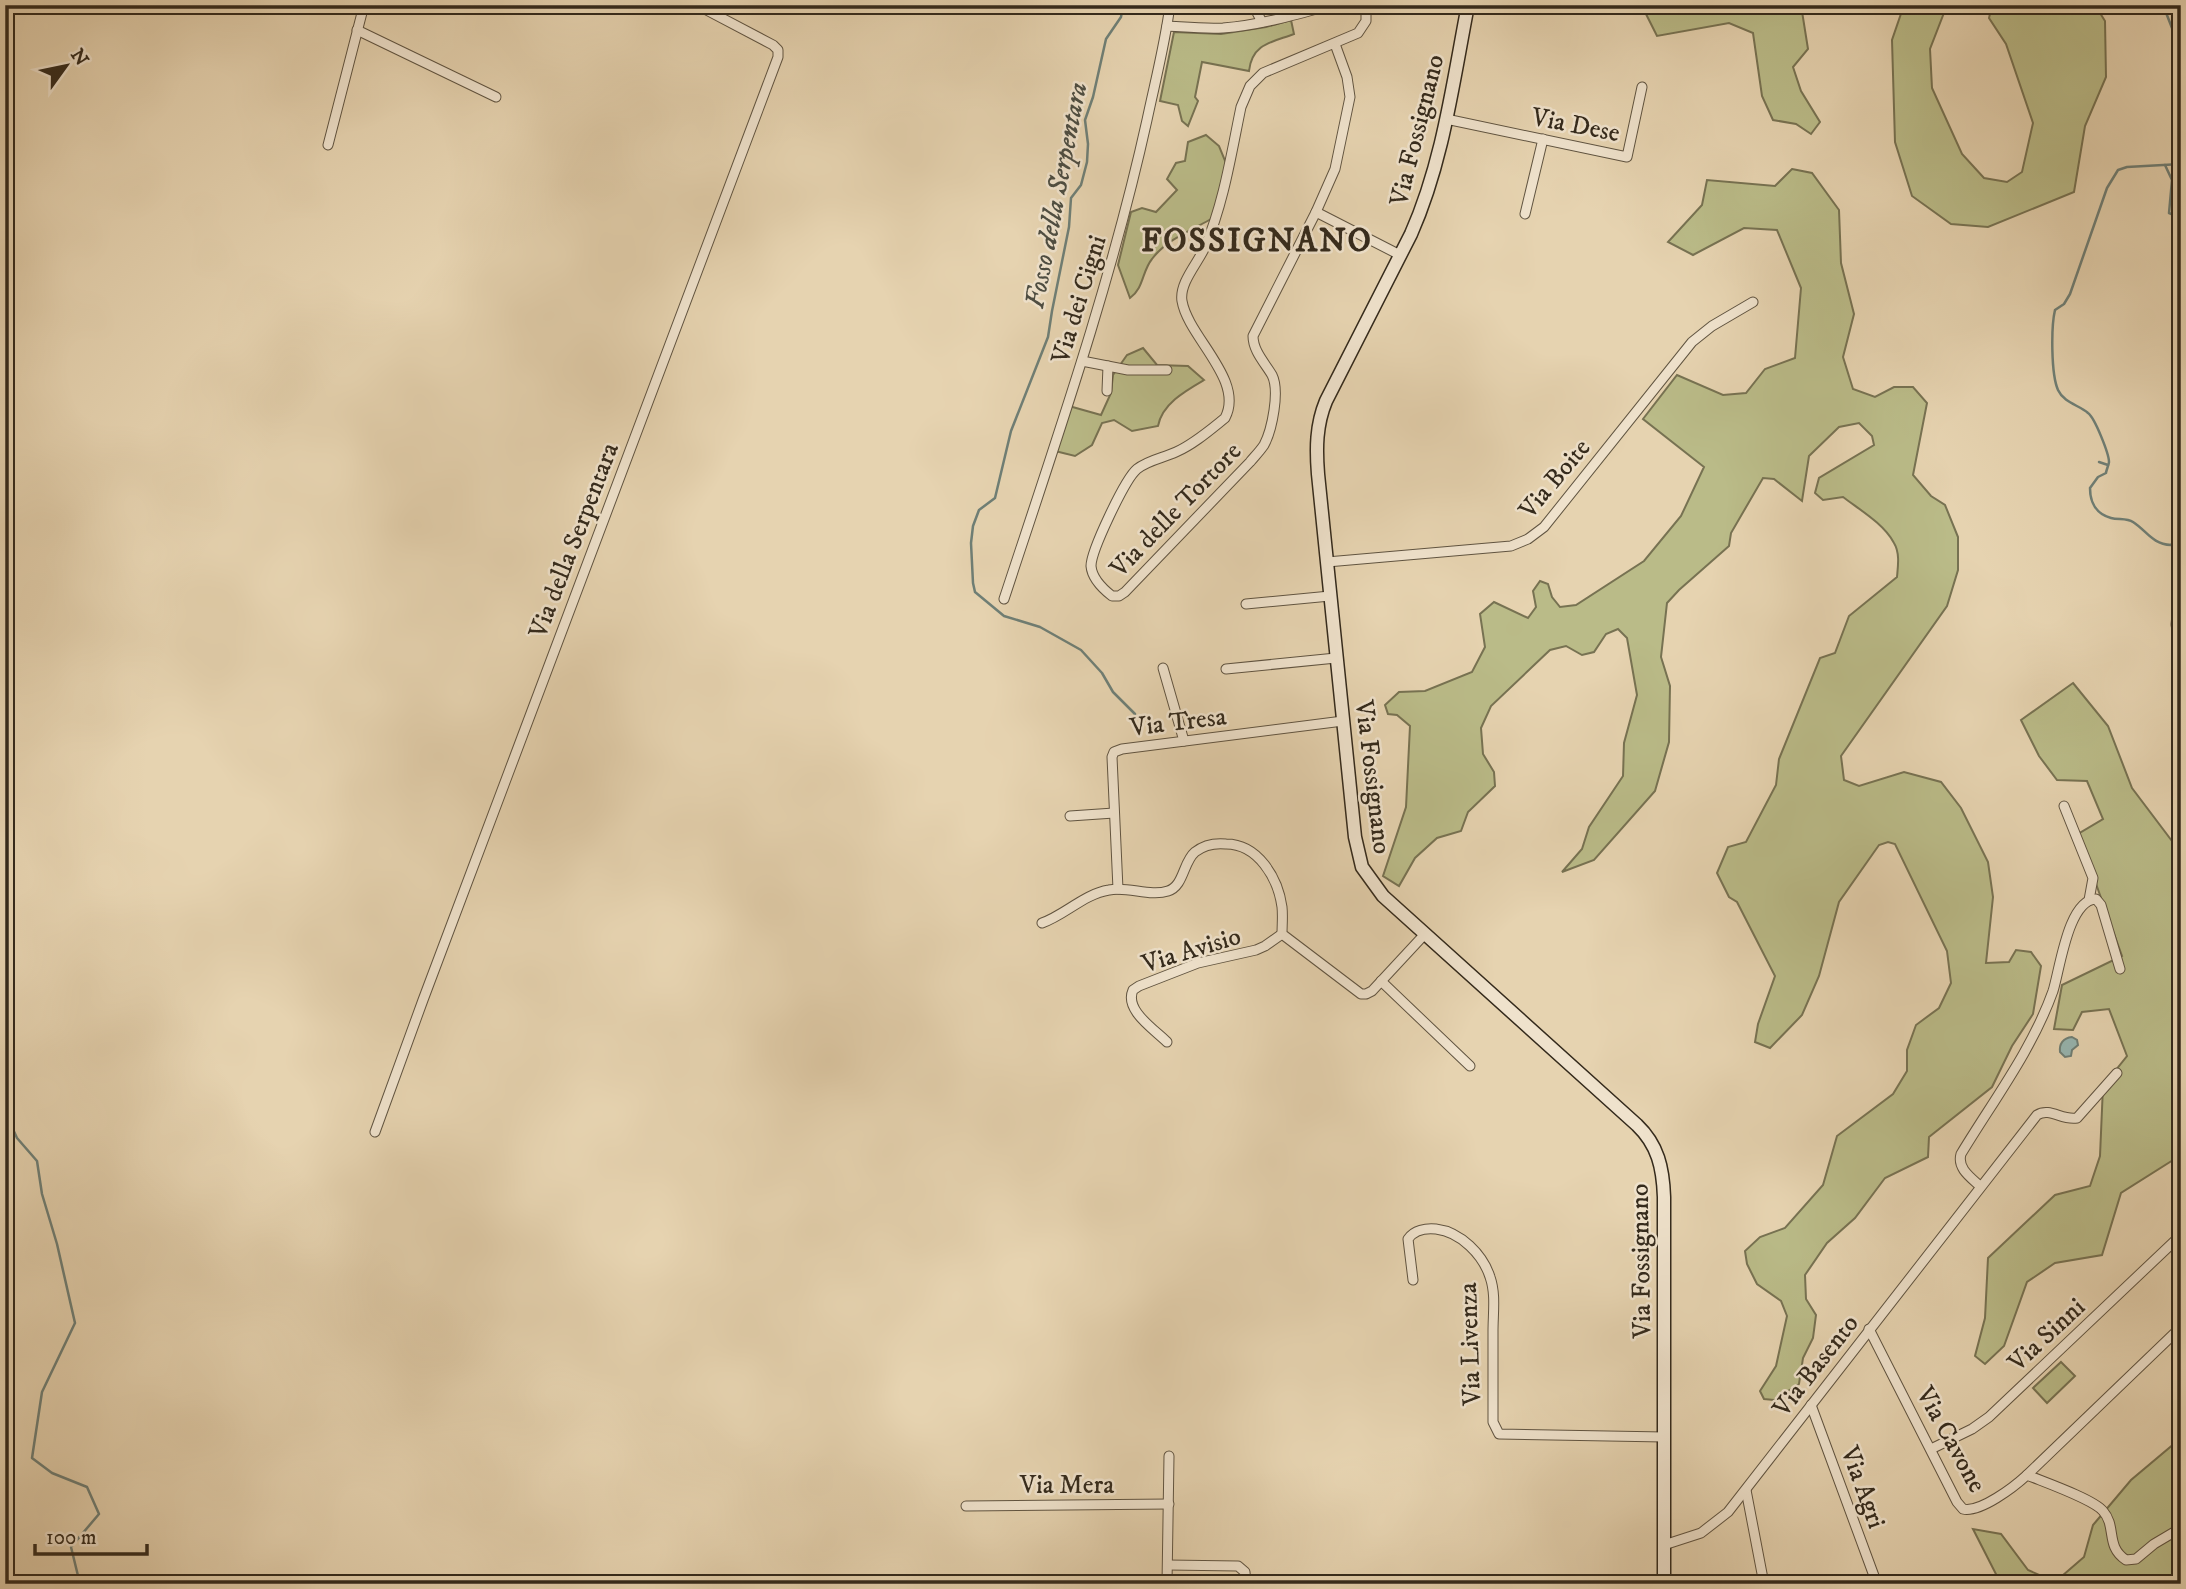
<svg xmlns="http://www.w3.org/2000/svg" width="2186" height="1589" font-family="'IM FELL DW Pica',serif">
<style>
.green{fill:#babb88;stroke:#777252;stroke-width:2}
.water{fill:#97b7b2;stroke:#6f7f76;stroke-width:2}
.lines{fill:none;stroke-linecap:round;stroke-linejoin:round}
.stream{stroke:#6f7f76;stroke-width:2.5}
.street-casing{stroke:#605441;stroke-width:11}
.secondary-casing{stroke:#342a1c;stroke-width:15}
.street{stroke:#efe2cc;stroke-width:9}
.secondary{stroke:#efe2cc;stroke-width:12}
.labels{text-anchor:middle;stroke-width:5;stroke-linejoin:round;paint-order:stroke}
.street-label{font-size:26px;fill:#342a1c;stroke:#efe2cc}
.water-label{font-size:28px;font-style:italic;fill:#4d4d42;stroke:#efe2cc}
.district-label{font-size:33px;font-weight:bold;letter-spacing:2px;fill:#342a1c;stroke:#efe2cc}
</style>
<rect width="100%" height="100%" fill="#e6d3b0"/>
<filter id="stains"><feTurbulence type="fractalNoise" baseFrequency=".00286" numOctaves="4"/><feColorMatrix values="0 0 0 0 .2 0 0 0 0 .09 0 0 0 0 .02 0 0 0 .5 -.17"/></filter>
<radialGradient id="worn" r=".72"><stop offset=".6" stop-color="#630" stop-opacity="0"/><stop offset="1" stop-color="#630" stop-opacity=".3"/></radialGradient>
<!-- green -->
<g class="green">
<path d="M 1676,5 L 1801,5 L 1808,49 L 1793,67 L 1801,91 L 1820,122 L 1811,134 L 1796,124 L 1773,120 L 1762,96 L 1753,33 L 1729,23 L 1657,36 L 1646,14 Z"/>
<path d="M 1904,5 L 1947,5 L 1930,49 L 1932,88 L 1962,154 L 1984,178 L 2007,182 L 2022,172 L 2033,123 L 2006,44 L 1989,18 L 1992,5 L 2095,5 L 2105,21 L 2106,77 L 2085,126 L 2074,192 L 1988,227 L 1951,224 L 1912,196 L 1895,142 L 1892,40 Z"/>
<path d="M 1291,20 L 1294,34 C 1273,42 1252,43 1249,71 L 1202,62 L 1195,97 L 1198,101 L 1188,126 L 1182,121 L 1178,105 L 1160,101 L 1174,32 L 1221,34 L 1266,27 Z"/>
<path d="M 1206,135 L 1219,146 L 1226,163 L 1213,218 C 1192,230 1167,239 1152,259 C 1142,271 1144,288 1130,298 L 1118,265 L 1131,212 L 1142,208 L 1156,212 L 1177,190 L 1167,179 L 1176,163 L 1185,161 L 1188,142 Z"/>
<path d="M 1792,169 L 1812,173 L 1839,210 L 1841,263 L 1854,314 L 1843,357 L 1853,389 L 1875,397 L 1894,387 L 1913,387 L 1927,403 L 1913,475 L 1931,496 L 1945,505 L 1958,537 L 1958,570 L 1947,606 L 1841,756 L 1844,780 L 1859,786 L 1904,772 L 1941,782 L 1961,808 L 1988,862 L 1993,897 L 1986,963 L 2009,962 L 2016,950 L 2031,952 L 2041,966 L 2033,1014 L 2012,1046 L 1992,1087 L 1929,1137 L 1928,1157 L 1885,1178 L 1855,1218 L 1827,1243 L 1805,1275 L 1806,1299 L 1816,1315 L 1813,1338 L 1803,1358 L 1799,1384 L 1774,1400 L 1764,1399 L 1760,1391 L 1776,1366 L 1787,1316 L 1781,1301 L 1757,1284 L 1747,1264 L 1745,1251 L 1760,1237 L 1785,1228 L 1823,1185 L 1837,1136 L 1893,1094 L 1907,1071 L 1907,1050 L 1916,1025 L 1939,1008 L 1951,983 L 1947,951 L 1895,844 L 1888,842 L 1879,845 L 1839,902 L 1819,976 L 1802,1015 L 1770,1048 L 1755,1042 L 1758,1024 L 1775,976 L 1737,902 L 1729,897 L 1717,873 L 1728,847 L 1746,842 L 1776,785 L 1779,759 L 1820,658 L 1835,653 L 1849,616 L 1897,577 C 1898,566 1900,553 1894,543 C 1884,524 1860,510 1843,497 L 1823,500 L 1815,493 L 1819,478 L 1874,445 L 1872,436 L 1859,423 L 1839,427 L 1809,456 L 1802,501 L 1774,479 L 1763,478 L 1731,533 L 1729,546 L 1679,590 L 1667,603 L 1661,657 L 1670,686 L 1669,742 L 1655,791 L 1594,860 L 1562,872 L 1582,849 L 1589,827 L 1623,776 L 1624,743 L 1637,695 L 1627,638 L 1618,629 L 1606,634 L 1594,652 L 1582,655 L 1566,646 L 1550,650 L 1491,706 L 1481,728 L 1483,754 L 1494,772 L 1495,786 L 1468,812 L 1461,831 L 1437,838 L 1415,858 L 1399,886 L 1383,876 L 1406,807 L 1410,726 L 1397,715 L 1388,714 L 1385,705 L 1399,692 L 1425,691 L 1472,672 L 1485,647 L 1480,614 L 1494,602 L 1528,618 L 1536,607 L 1533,591 L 1540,581 L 1548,584 L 1552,597 L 1560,607 L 1576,605 L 1644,561 L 1681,516 L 1704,467 L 1643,419 L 1677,375 L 1723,395 L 1746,393 L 1765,369 L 1795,358 L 1801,288 L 1777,230 L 1744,228 L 1693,255 L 1668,242 L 1702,205 L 1707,180 L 1775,186 Z"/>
<path d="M 1143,348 L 1157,365 L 1188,366 L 1204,380 C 1185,391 1162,404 1158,426 L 1132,431 L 1114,420 L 1102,423 L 1092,445 L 1075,456 L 1055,451 L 1069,406 L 1101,415 L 1111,393 L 1113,375 L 1127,355 Z"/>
<path d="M 2073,683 L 2108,726 L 2132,788 L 2181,853 L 2181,1155 L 2121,1193 L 2102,1255 L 2055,1263 L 2027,1282 L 2004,1346 L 1985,1364 L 1975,1356 L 1985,1318 L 1988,1258 L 2055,1195 L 2090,1186 L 2100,1156 L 2103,1086 L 2127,1056 L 2109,1009 L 2082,1012 L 2073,1030 L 2054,1029 L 2062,985 L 2122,956 L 2078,834 L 2103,819 L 2087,781 L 2057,780 L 2039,756 L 2021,720 Z"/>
<path d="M 2061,1362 L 2075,1376 L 2047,1403 L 2033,1388 Z"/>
<path d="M 2181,1438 L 2181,1584 L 2001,1584 L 1973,1529 L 2001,1534 L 2028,1570 L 2055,1582 L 2084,1557 L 2093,1525 L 2131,1480 Z"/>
</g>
<!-- water -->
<path class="water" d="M 2072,1037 L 2077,1040 L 2078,1045 L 2072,1050 L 2071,1056 L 2065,1057 L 2060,1052 C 2059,1044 2063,1038 2072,1037 Z"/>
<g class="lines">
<!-- stream -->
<g class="stream">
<path d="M 1123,5 L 1121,17 L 1106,39 L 1093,97 L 1085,120 L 1088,144 L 1087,162 L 1081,185 L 1071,198 L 1069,227 L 1052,311 L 1048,337 L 1011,431 L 995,498 L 979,510 L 973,526 L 971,543 L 973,583 L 975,592 L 1004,616 L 1040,627 L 1081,650 L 1102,673 L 1113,692 L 1135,714"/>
<path d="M 2163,5 L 2181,51"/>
<path d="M 2181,164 L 2127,167 L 2118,170 L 2107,188 L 2070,294 L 2064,304 L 2055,310 C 2051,327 2051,374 2058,390 C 2064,403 2079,405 2088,413 C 2095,418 2109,454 2109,462 C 2109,464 2106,471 2106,473 L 2098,477 L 2090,488 C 2090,502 2096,514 2111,518 C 2118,520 2127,518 2133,522 C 2147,531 2152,544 2171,545 L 2181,535"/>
<path d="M 2165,165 L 2172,180 L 2169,213 L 2181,218"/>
<path d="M 2099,462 L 2108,465"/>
<path d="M 5,1112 L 17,1138 L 37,1161 L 42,1194 L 57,1244 L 75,1323 L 42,1392 L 32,1458 L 52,1473 L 87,1487 L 99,1514 L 71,1547 L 80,1584"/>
</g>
<!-- street casing -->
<g class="street-casing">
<g id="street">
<path d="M 1253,5 L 1262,22"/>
<path d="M 1167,26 C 1185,27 1204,29 1223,28 C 1260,25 1295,15 1331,5"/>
<path d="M 357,30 L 496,97"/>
<path d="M 1335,44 L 1347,77 L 1350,97 L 1335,169 L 1316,212 L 1253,336 C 1253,351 1265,363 1272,375 C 1280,391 1272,430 1264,445 C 1260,451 1255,456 1250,462 L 1125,592 L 1119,596 L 1112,596 C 1103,589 1092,578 1091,566 C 1091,551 1125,479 1137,469 C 1148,460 1163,458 1176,452 C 1194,444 1210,430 1225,418 C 1245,380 1188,337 1182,301 C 1179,283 1198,263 1205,247 C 1224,202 1231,155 1241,107 L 1250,86 L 1263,73 L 1358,33 L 1366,21 L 1366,5"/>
<path d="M 1446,119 L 1627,157 L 1642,87"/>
<path d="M 328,145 L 364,5"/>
<path d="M 1316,212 L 1400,255"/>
<path d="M 1525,214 L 1543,139"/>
<path d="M 1082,361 L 1128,370 L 1167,370"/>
<path d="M 1107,391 L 1108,366"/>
<path d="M 1327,562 L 1511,546 L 1528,539 L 1544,527 L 1692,342 L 1712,326 L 1753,302"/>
<path d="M 1004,599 C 1056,441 1111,283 1147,120 C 1155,82 1165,44 1170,5"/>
<path d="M 1246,604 L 1330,596"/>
<path d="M 2181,614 C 2173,621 2176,629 2181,638"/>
<path d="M 1163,668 L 1184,741"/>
<path d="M 1226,669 L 1336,658"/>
<path d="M 2064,806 L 2093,878 L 2089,900"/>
<path d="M 1070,816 L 1114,813"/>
<path d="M 1118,889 L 1112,757 L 1114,752 L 1122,749 L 1343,721"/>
<path d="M 1042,923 C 1065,915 1084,894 1109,890 C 1128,886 1150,897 1168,891 C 1184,886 1183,862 1195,852 C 1204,845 1216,843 1226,844 C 1258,844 1278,878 1282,907 C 1283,916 1282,925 1282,934 L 1361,994 L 1366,994 L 1372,991 L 1424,935"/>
<path d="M 1381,981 L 1470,1066"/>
<path d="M 1167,1042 C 1154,1029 1124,1010 1133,990 L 1139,986 L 1198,963 L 1256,950 L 1265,946 L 1282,934"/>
<path d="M 375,1132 L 423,1000 L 778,57 L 778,50 L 773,45 L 697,5"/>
<path d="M 1980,1186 C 1970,1177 1957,1168 1961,1154 C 1993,1101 2032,1050 2053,991 C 2060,969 2068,900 2096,899 L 2101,905 L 2120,969"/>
<path d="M 1413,1280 L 1408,1239 C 1414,1230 1426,1228 1436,1229 C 1461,1232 1483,1255 1490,1277 C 1496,1294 1493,1313 1493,1331 C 1493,1361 1493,1392 1493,1422 L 1499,1434 L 1664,1437"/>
<path d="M 1869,1329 L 1957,1502 L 1963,1509 C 1980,1513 2014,1487 2027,1475 C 2044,1482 2093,1499 2103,1511 C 2117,1527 2105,1546 2126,1560 L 2136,1559 L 2154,1544 L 2181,1528"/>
<path d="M 1811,1405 L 1877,1584"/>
<path d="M 1931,1449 L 1972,1429 L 1989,1417 L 2181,1235"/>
<path d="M 2027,1475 L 2181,1327"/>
<path d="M 1746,1490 L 1764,1584"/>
<path d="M 966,1506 L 1169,1504"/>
<path d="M 1664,1545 L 1701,1533 L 1728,1512 L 2037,1115 C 2050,1107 2062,1121 2077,1118 L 2117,1073"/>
<path d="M 1168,1565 L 1238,1566 L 1245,1572 L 1246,1584"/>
<path d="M 837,1580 L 1167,1583"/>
<path d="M 1167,1584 L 1169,1456"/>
</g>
</g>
<!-- secondary casing -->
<g class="secondary-casing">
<path id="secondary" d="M 1468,5 C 1453,82 1443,162 1411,234 L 1326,401 C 1316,425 1316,449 1318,474 L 1355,837 L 1362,867 L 1383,896 L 1637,1125 C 1658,1145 1663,1168 1664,1197 L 1664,1584"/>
</g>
<!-- street -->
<use href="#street" class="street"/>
<!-- secondary -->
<use href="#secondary" class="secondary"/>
</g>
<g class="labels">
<!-- street labels -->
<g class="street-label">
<text transform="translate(1576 124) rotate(11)" y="9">Via Dese</text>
<text transform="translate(1416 130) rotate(-76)" y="9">Via Fossignano</text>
<text transform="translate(1078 299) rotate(-73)" y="9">Via dei Cigni</text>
<text transform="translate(1554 478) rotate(-50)" y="9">Via Boite</text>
<text transform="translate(1175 509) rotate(-46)" y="9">Via delle Tortore</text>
<text transform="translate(573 540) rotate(-69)" y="9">Via della Serpentara</text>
<text transform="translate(1178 721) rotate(-7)" y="9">Via Tresa</text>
<text transform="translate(1374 777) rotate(83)" y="9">Via Fossignano</text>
<text transform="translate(1191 949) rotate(-17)" y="9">Via Avisio</text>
<text transform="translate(1640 1261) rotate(-91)" y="9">Via Fossignano</text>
<text transform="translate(2046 1334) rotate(-43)" y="9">Via Sinni</text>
<text transform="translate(1469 1344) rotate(-92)" y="9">Via Livenza</text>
<text transform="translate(1815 1365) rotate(-52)" y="9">Via Basento</text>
<text transform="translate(1952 1439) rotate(61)" y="9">Via Cavone</text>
<text x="1067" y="1493">Via Mera</text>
<text transform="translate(1864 1487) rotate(70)" y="9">Via Agri</text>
</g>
<!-- water labels -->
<g class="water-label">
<text transform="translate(1055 195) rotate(-79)" y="10">Fosso della Serpentara</text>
</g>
<!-- district labels -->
<g class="district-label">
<text x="1257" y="251">FOSSIGNANO</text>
</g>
</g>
<!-- margin -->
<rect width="2186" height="1589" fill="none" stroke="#e6d3b0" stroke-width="28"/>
<rect x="7" y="7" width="2172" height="1575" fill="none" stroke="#342a1c" stroke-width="3.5"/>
<rect x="14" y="14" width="2158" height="1561" fill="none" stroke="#342a1c" stroke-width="2"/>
<!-- north arrow -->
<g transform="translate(66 66) rotate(57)" stroke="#efe2cc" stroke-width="5" paint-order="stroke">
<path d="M0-5L12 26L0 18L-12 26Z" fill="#342a1c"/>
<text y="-10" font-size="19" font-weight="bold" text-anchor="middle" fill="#342a1c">N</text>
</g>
<!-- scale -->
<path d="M35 1544v10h112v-10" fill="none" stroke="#342a1c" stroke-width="3.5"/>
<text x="46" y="1544" font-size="21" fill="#342a1c" stroke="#efe2cc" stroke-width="5" paint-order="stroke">100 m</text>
<rect width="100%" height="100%" filter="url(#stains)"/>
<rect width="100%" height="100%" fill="url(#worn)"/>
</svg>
